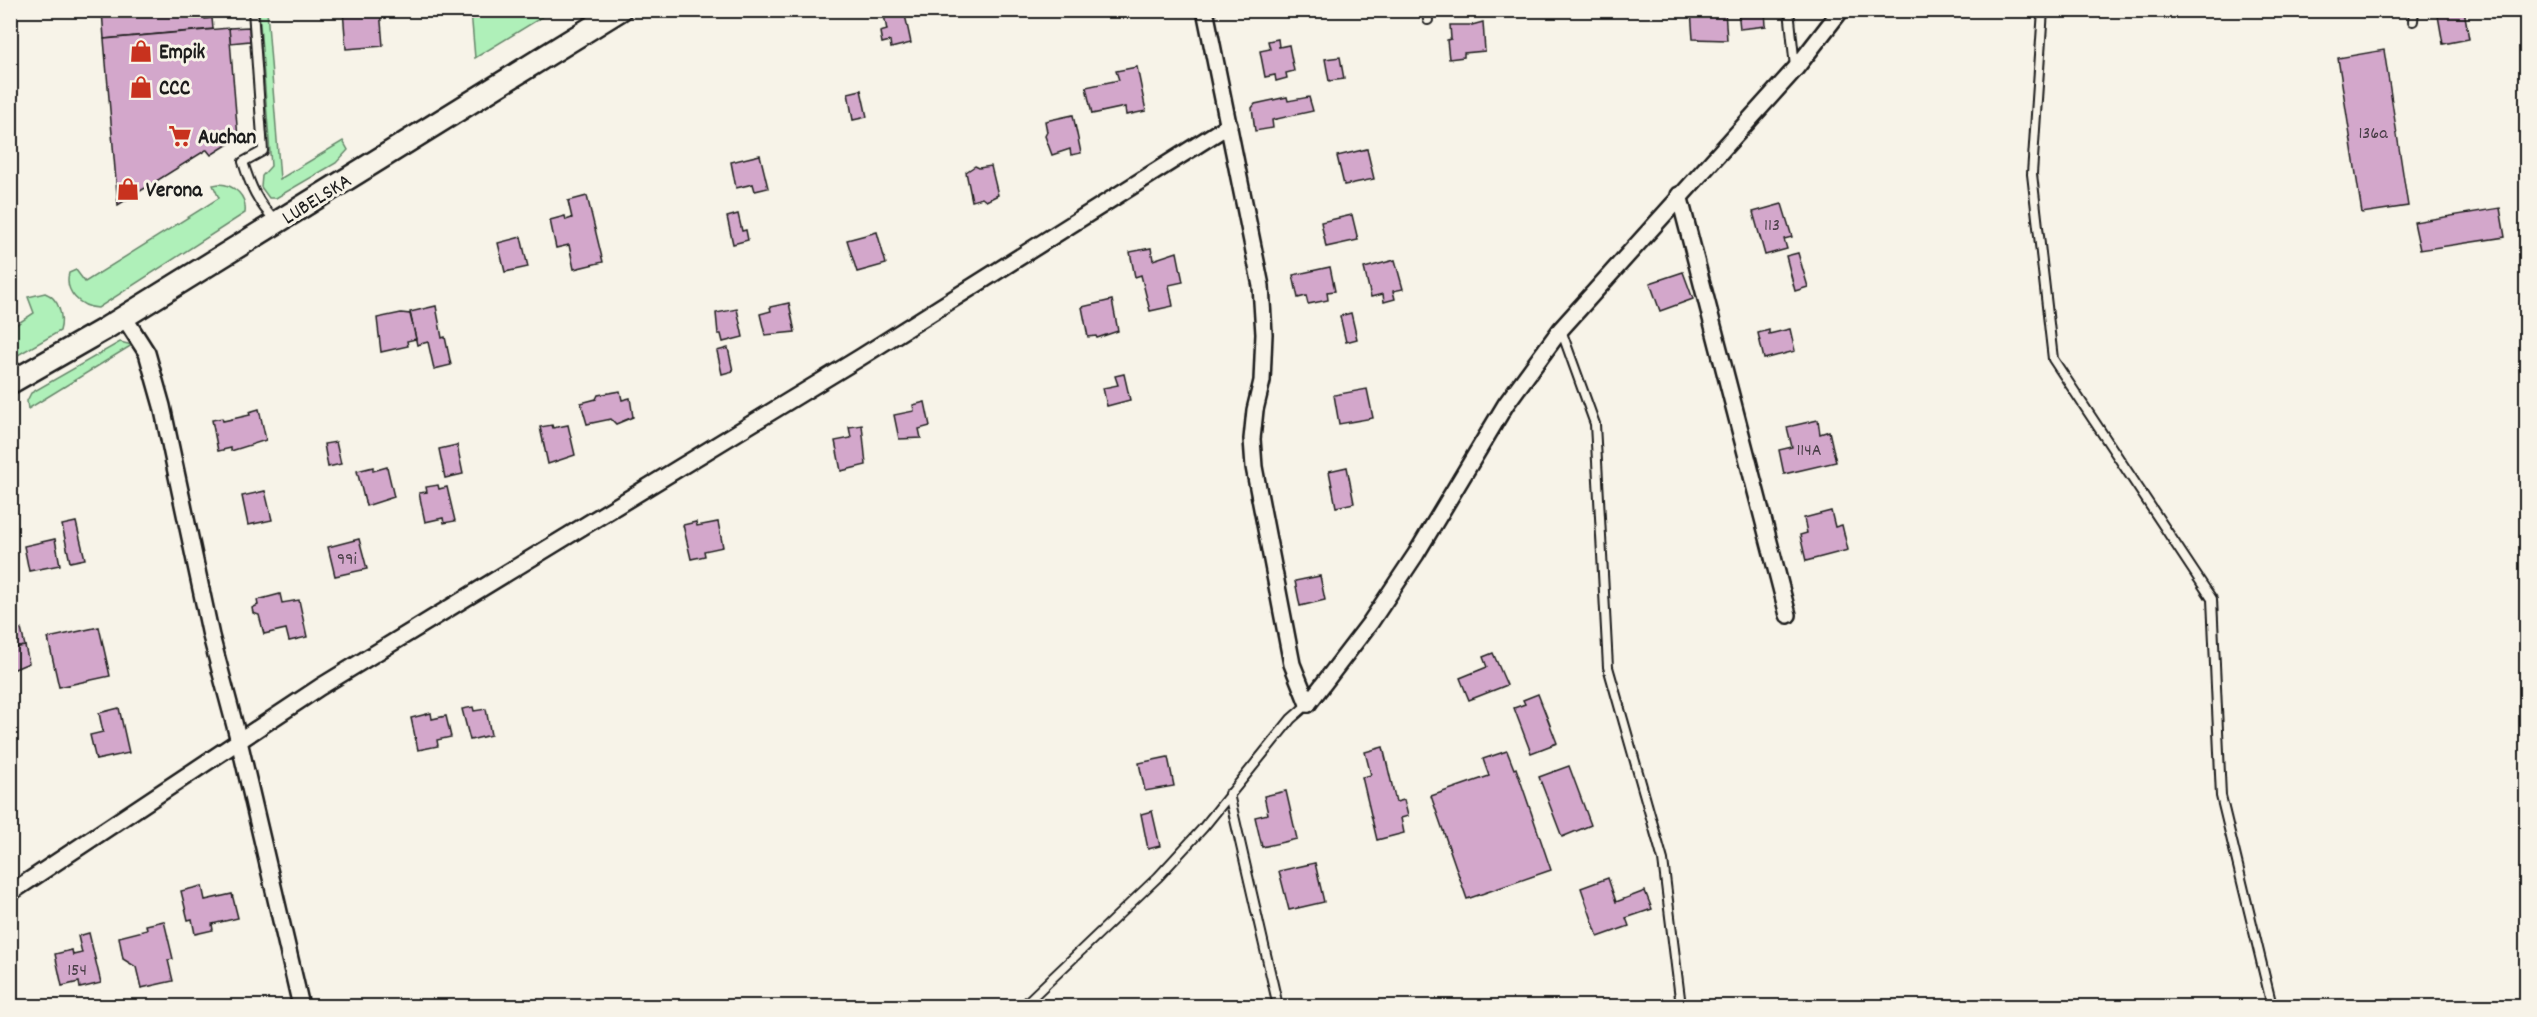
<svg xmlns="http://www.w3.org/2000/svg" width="2537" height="1017" font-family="Dekko,sans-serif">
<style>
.green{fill:#aff0b9;stroke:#66866a;stroke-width:1.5}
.building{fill:#d3a7cb;stroke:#1c1c1c;stroke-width:1.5}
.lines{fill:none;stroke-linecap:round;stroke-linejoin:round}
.service-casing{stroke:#1c1c1c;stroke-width:12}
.minor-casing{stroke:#1c1c1c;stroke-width:20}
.secondary-casing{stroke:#1c1c1c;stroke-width:26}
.service{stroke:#f7f3e8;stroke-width:8}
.minor{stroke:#f7f3e8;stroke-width:15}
.secondary{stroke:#f7f3e8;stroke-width:21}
.labels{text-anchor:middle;stroke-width:6;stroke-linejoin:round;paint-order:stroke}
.number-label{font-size:18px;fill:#4a3f48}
.poi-label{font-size:21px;font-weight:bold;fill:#1c1c1c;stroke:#f7f3e8;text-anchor:start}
.street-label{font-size:21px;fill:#1c1c1c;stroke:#f7f3e8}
</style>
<rect width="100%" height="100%" fill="#f7f3e8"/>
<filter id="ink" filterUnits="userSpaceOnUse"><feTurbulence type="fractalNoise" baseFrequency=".0167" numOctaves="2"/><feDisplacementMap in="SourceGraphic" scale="12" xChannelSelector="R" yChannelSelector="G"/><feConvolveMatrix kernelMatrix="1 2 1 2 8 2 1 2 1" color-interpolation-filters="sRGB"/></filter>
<g filter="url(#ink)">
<!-- green -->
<g class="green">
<path d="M 259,11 L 267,11 L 280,179 L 343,141 L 348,150 L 336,163 L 276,198 L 269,198 L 261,187 L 262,176 L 271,166 Z"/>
<path d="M 471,11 L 471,10 L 552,11 L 475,58 Z"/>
<path d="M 219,184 C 235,185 247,196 245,213 L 98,308 C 80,307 64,292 69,273 L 76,270 L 85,282 L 219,198 L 213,185 Z"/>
<path d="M 45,293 C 59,298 64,317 60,331 L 11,359 L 11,328 L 34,313 L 28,297 Z"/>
<path d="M 120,342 L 132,345 L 28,409 L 27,401 L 31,393 Z"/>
</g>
<!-- building -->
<g class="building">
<path d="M 102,10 L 205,10 L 205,19 L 212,18 L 213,29 L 104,39 Z"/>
<path d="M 343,10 L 380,10 L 383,46 L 346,49 Z"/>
<path d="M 883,10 L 904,10 L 911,43 L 891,48 L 890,41 L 882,43 L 880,32 L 887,30 Z"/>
<path d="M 1691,10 L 1725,10 L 1727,40 L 1693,39 Z"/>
<path d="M 1738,10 L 1765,10 L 1766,26 L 1740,29 Z"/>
<path d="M 2437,10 L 2464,10 L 2469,39 L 2443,44 Z"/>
<path d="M 1483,22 L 1485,51 L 1464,53 L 1464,57 L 1449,59 L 1447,40 L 1451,39 L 1450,25 L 1472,25 Z"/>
<path d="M 249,27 L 250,41 L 230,43 L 229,28 Z"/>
<path d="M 229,28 L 238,138 L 211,155 L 207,150 L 206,150 L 118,205 L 104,39 Z"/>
<path d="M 1278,39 L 1279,47 L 1289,45 L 1294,71 L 1286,73 L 1287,78 L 1276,81 L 1275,75 L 1265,77 L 1260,51 L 1270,49 L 1268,41 Z"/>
<path d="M 2384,50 L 2408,206 L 2362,213 L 2338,58 Z"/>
<path d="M 1340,57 L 1344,79 L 1329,81 L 1325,59 Z"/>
<path d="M 1137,67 L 1146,111 L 1126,115 L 1125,107 L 1092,114 L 1086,87 L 1119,80 L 1116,71 Z"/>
<path d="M 861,90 L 867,117 L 853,120 L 848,93 Z"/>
<path d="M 1287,97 L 1288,101 L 1309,97 L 1313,111 L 1272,120 L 1273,128 L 1255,131 L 1252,108 L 1255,104 Z"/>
<path d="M 1073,115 L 1081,153 L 1071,155 L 1070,149 L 1052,155 L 1045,136 L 1047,132 L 1045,121 Z"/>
<path d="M 1367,149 L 1374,179 L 1344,185 L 1337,156 Z"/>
<path d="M 760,155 L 768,188 L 755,191 L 753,184 L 736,188 L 731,162 Z"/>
<path d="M 975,166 L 979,168 L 991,166 L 998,195 L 986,201 L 982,198 L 972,201 L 966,172 Z"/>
<path d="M 587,196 L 603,262 L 574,269 L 569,245 L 556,248 L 550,220 L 565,216 L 566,220 L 572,218 L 568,201 Z"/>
<path d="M 1782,204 L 1792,237 L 1784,239 L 1787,249 L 1765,255 L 1753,212 Z"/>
<path d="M 2500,208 L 2505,237 L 2420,250 L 2414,222 Z"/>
<path d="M 738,214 L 742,231 L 746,230 L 748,240 L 733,244 L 727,217 Z"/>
<path d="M 1352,215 L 1358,240 L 1326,247 L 1321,222 Z"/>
<path d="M 877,232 L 886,264 L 857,272 L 847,240 Z"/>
<path d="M 521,237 L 528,267 L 505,272 L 498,243 Z"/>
<path d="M 1151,248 L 1153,260 L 1177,252 L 1183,282 L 1169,285 L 1173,306 L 1150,311 L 1141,275 L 1135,277 L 1130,252 Z"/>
<path d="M 1798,253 L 1808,287 L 1795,291 L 1786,256 Z"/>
<path d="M 1395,260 L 1403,289 L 1393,291 L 1395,299 L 1384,302 L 1383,294 L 1371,297 L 1364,268 Z"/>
<path d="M 1330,267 L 1335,291 L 1327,292 L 1328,300 L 1308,304 L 1306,296 L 1298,298 L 1293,275 Z"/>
<path d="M 1683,272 L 1693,299 L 1660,311 L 1650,283 Z"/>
<path d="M 1112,300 L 1118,331 L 1097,338 L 1096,336 L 1088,337 L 1082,307 Z"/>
<path d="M 789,303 L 795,332 L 765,335 L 760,314 L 771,311 L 770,307 Z"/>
<path d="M 436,306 L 442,338 L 445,337 L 451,365 L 434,369 L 428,342 L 417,345 L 410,312 Z"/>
<path d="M 737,309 L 743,337 L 723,342 L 721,334 L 718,334 L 716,313 Z"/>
<path d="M 401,313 L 410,314 L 416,339 L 407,341 L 408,346 L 381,352 L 377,318 Z"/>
<path d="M 1351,313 L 1357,339 L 1346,342 L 1340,316 Z"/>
<path d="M 1790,329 L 1795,351 L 1764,359 L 1758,333 L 1769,330 L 1769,334 Z"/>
<path d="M 728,348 L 733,371 L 722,374 L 717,351 Z"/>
<path d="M 1124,374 L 1130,400 L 1107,406 L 1103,388 L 1118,385 L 1115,376 Z"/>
<path d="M 1367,389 L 1373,418 L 1339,424 L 1334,395 Z"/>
<path d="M 620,391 L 622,400 L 630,398 L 633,417 L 616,424 L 611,419 L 587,424 L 581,403 L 596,399 L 598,395 Z"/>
<path d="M 925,402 L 930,426 L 919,429 L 921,438 L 899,439 L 894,415 L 914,411 L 913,405 Z"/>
<path d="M 259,409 L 266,440 L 231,451 L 231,448 L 218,451 L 212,420 L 222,418 L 223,421 L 250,415 L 249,412 Z"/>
<path d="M 1818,420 L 1820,434 L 1829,431 L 1836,462 L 1784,474 L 1779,450 L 1792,447 L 1787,427 Z"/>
<path d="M 552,425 L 553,428 L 568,425 L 575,455 L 548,464 L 540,427 Z"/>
<path d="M 862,425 L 866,465 L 841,471 L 835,441 L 851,438 L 849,427 Z"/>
<path d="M 336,442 L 341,464 L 328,467 L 324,444 Z"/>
<path d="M 457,445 L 463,474 L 445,478 L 439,449 Z"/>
<path d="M 373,467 L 373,471 L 387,467 L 394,497 L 366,506 L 357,471 Z"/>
<path d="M 1347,467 L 1354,503 L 1336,507 L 1329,471 Z"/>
<path d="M 438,485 L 439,489 L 447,487 L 455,521 L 444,523 L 443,518 L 425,522 L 419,493 L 427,492 L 426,487 Z"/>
<path d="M 265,491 L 272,520 L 248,525 L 242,496 Z"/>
<path d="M 1831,511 L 1835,527 L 1842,525 L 1848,550 L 1806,561 L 1800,535 L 1807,533 L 1804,518 Z"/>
<path d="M 76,522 L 85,559 L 70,562 L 62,525 Z"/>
<path d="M 696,522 L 697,526 L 718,522 L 723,547 L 704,551 L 705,556 L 691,559 L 683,525 Z"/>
<path d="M 55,539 L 60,565 L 29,571 L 24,546 Z"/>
<path d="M 359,539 L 367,569 L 335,576 L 328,547 Z"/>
<path d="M 1320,576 L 1325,600 L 1300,606 L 1295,581 Z"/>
<path d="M 280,594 L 282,603 L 299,600 L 307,637 L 289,641 L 286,629 L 264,634 L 259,615 L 253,613 L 252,608 L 258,605 L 257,600 Z"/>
<path d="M 99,627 L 110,676 L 59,687 L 48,638 Z"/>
<path d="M 21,629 L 25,646 L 14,648 L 15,651 L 10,652 L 10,631 Z"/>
<path d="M 25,646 L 29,663 L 10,671 L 10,652 L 15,651 L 14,648 Z"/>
<path d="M 1493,653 L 1507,685 L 1469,700 L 1460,678 L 1487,667 L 1483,657 Z"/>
<path d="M 1538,694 L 1557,743 L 1531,753 L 1514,708 L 1525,704 L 1523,700 Z"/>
<path d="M 473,707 L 474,711 L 486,709 L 491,735 L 470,740 L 462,709 Z"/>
<path d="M 119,708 L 129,753 L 96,760 L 90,735 L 103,732 L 99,713 Z"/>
<path d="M 431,713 L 432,719 L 446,716 L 451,737 L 437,740 L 438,746 L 418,750 L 411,718 Z"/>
<path d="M 1383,747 L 1396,802 L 1404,800 L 1408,816 L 1401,818 L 1404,833 L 1377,840 L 1362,777 L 1371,775 L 1365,752 Z"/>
<path d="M 1507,751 L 1514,769 L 1516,768 L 1551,870 L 1467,899 L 1431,796 L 1489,776 L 1483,759 Z"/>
<path d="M 1168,757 L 1174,786 L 1145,791 L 1139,763 Z"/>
<path d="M 1569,766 L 1591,825 L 1562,837 L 1539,777 Z"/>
<path d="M 1286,791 L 1297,839 L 1262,847 L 1255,817 L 1268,814 L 1264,796 Z"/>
<path d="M 1152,811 L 1160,846 L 1148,849 L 1141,814 Z"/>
<path d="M 1315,863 L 1324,902 L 1289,910 L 1279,871 Z"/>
<path d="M 1608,878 L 1616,902 L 1645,891 L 1652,909 L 1626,918 L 1629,926 L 1598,937 L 1581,888 Z"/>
<path d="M 202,886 L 205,900 L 232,894 L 238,918 L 212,924 L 213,930 L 195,934 L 192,919 L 188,920 L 181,891 Z"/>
<path d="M 164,921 L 173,959 L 168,960 L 173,981 L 141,988 L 136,967 L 123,959 L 119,937 L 147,930 L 146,925 Z"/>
<path d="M 89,933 L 101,983 L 80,988 L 79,982 L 62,986 L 55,954 L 72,950 L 73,955 L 82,953 L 78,936 Z"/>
</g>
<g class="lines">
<!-- service casing -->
<g class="service-casing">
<g id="service">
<path d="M 253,10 L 263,151 L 243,162 C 250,185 258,204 276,221"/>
<path d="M 1427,10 L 1428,20"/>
<path d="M 1789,10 L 1795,67"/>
<path d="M 2043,10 L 2032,174 L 2053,359 L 2212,599 L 2221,796 L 2272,1006"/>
<path d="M 2413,21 L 2414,10"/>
<path d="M 1561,330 L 1595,424 L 1608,667 L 1663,860 L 1681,1006"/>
<path d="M 1229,794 L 1278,1006"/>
<path d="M 1023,1006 L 1158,877 L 1203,828 L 1291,719 L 1308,704"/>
</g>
</g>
<!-- minor casing -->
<g class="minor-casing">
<g id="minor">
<path d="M 1205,10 L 1261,286 L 1264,334 L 1262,381 L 1255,410 L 1252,439 L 1254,467 L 1292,664 L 1308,704"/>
<path d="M 1679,195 L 1788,615"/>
<path d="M 124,317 L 147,353 L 162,406 L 211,636 L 239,741 L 301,1006"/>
<path d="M 1308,704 L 1370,623 L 1416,554 L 1506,404 L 1561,329 L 1796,68 L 1841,10"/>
<path d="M 10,893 L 320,687 L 861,357 L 1229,125"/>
</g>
</g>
<!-- secondary casing -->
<g class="secondary-casing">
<path id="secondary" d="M 10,383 L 103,330 L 620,10"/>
</g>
<!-- service -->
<use href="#service" class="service"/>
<!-- minor -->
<use href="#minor" class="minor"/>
<!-- secondary -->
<use href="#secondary" class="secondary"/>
</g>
</g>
<!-- icons -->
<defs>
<g id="shop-bare" transform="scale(1.8)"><path d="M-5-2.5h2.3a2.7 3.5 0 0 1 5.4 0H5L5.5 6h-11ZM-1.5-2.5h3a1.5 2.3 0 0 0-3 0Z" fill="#c8321e" stroke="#f7f3e8" stroke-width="2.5" paint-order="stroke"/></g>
<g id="supermarket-bare" transform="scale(1.8)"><path d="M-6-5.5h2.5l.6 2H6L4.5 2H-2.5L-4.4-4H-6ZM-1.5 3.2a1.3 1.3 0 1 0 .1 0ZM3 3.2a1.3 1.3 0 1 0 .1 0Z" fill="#c8321e" stroke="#f7f3e8" stroke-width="2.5" paint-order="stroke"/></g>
</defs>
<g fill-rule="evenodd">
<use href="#shop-bare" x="141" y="51"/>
<use href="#shop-bare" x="141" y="87"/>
<use href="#supermarket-bare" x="180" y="136"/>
<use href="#shop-bare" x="128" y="189"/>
</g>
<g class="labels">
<!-- number labels -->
<g class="number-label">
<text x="2373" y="138">136a</text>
<text x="1772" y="230">113</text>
<text x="1809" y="455">114A</text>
<text x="347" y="564">99i</text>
<text x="77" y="975">154</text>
</g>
<!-- poi labels -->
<g class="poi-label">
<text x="159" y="58">Empik</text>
<text x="159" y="94">CCC</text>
<text x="198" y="143">Auchan</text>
<text x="146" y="196">Verona</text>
</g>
<!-- street labels -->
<g class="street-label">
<text transform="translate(316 198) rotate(-32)" y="7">LUBELSKA</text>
</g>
</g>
<!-- margin -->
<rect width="2537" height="1017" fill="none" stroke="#f7f3e8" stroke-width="36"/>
<rect x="18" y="18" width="2501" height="981" fill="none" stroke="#1c1c1c" stroke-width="2" filter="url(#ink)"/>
</svg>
